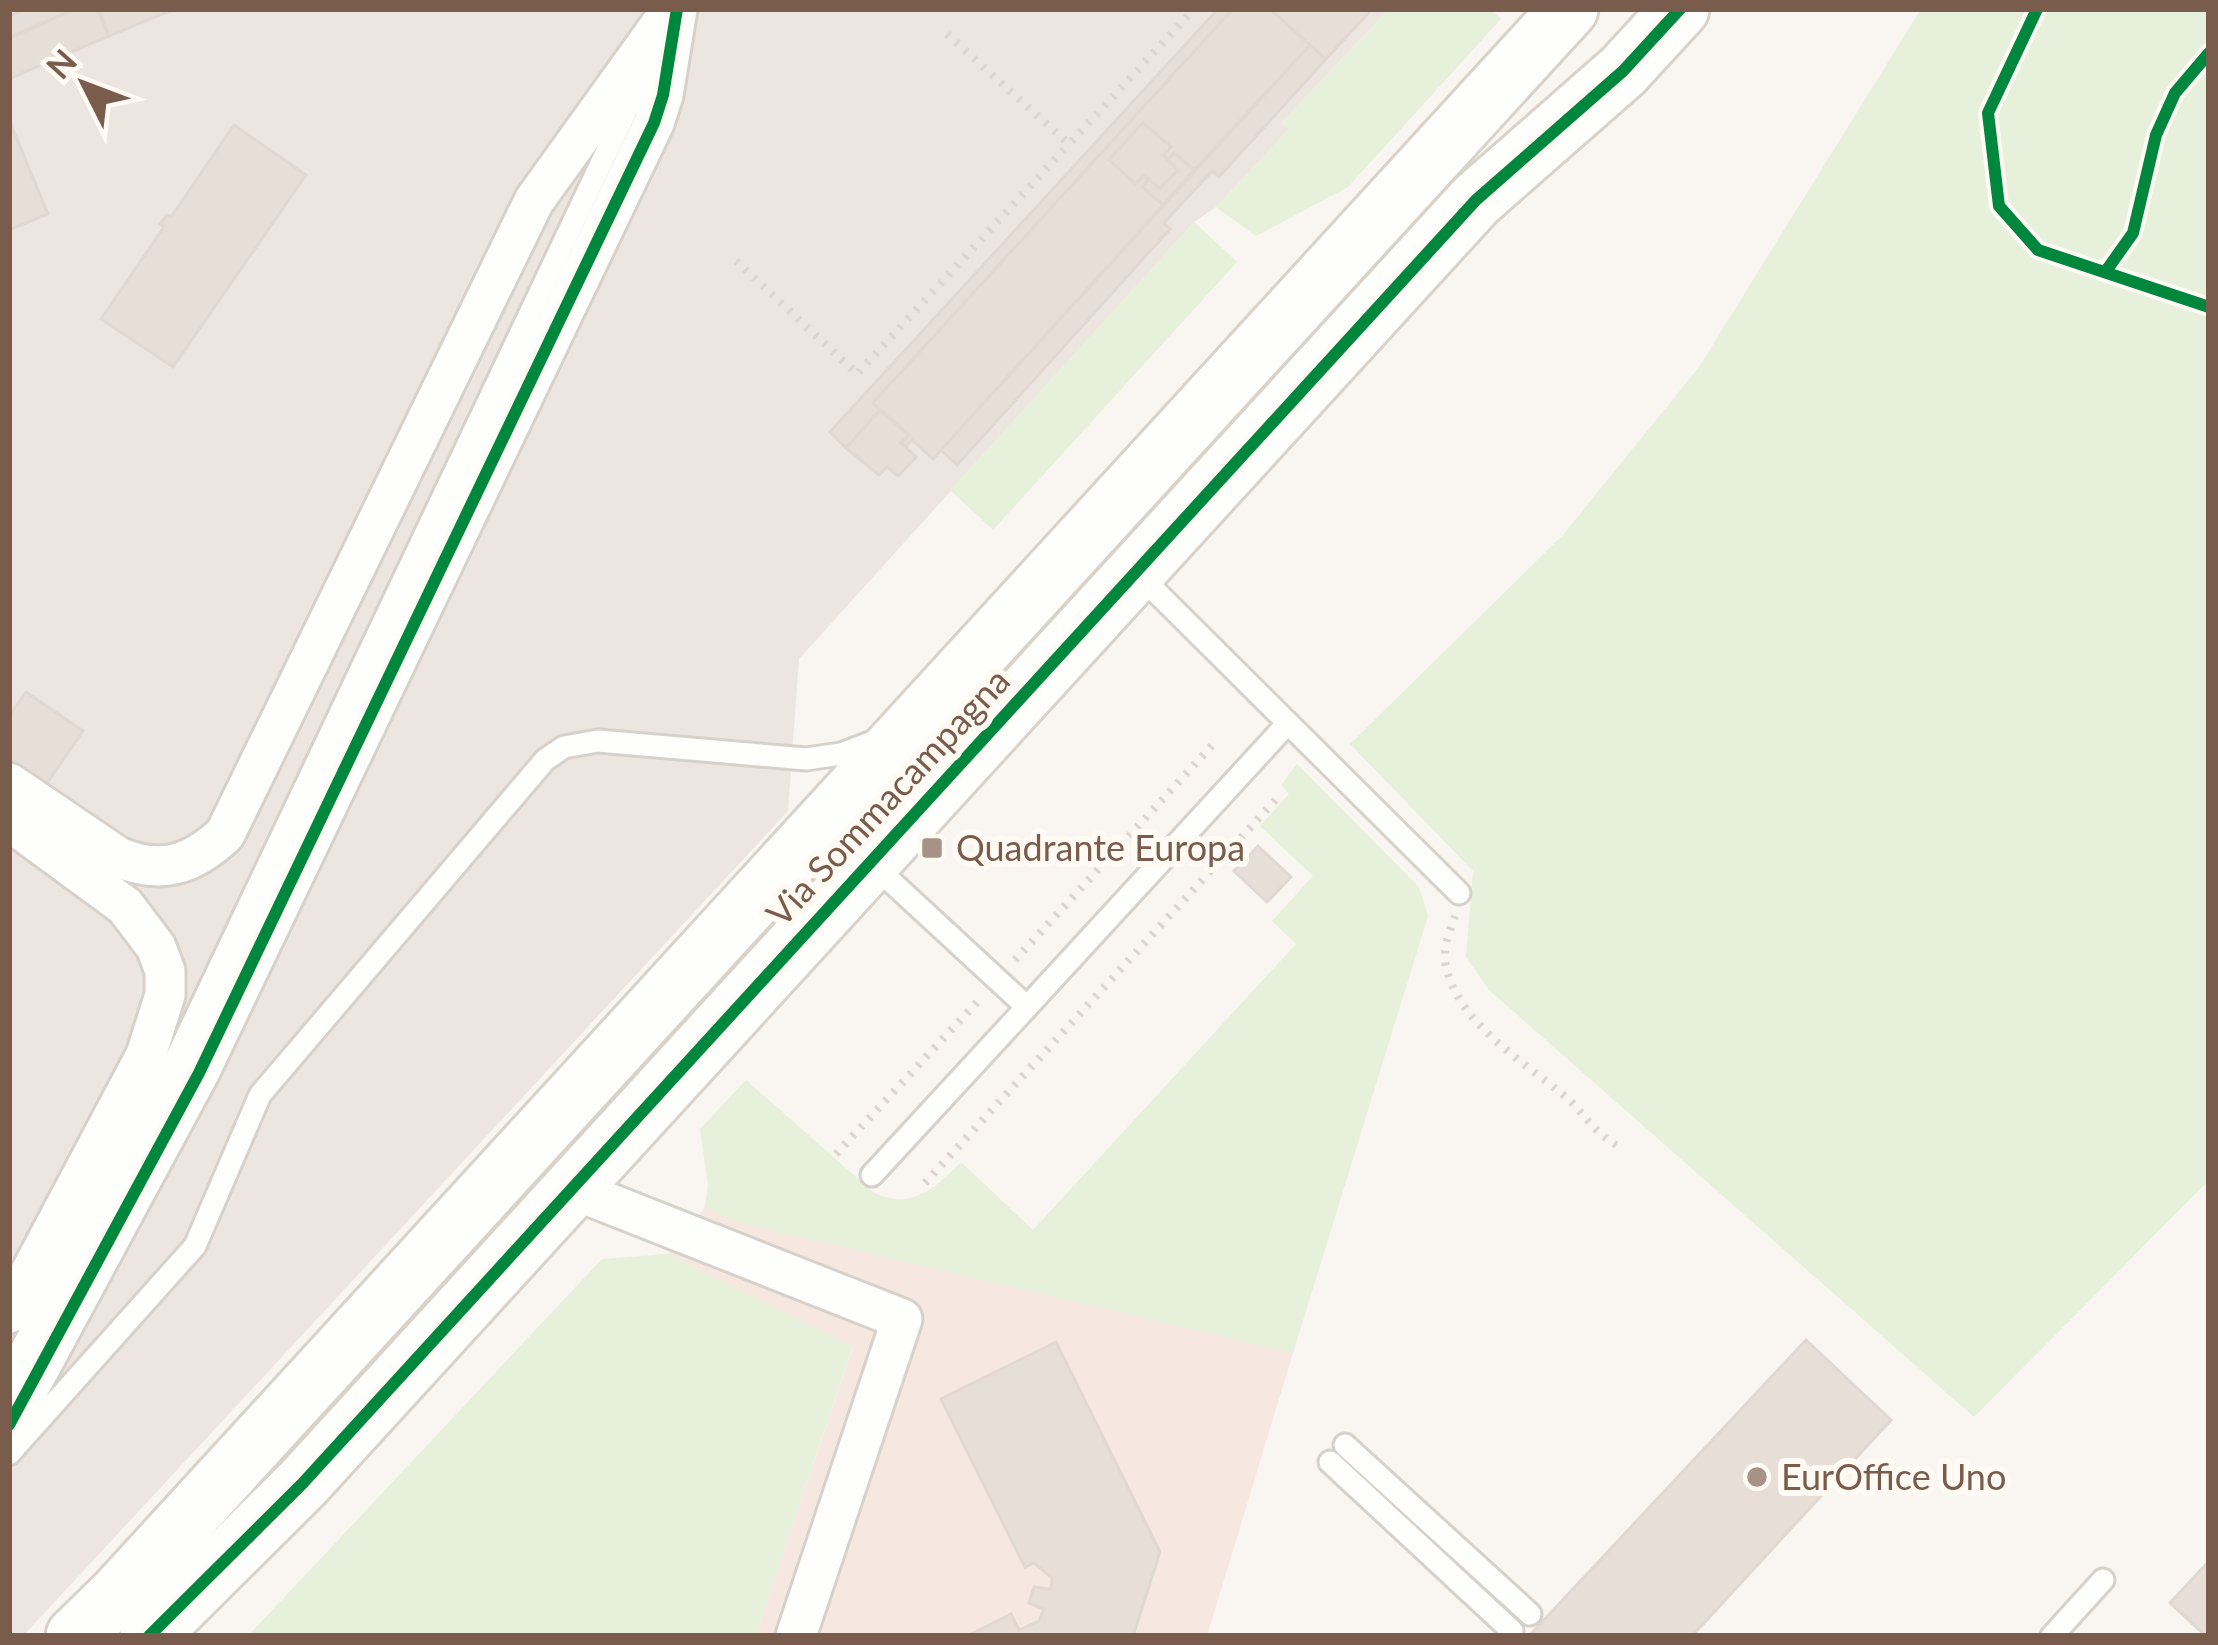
<svg xmlns="http://www.w3.org/2000/svg" width="2218" height="1645" font-family="Lato,sans-serif">
<style>
.commercial{fill:#f6e8e1}
.industrial{fill:#ede5e0}
.green{fill:#e7f0db}
.building{fill:#e6ded7;stroke:#e2d8d2;stroke-width:3}
.lines{fill:none;stroke-linecap:round;stroke-linejoin:round}
.lane-casing{stroke:#d7d1cb;stroke-width:27}
.street-casing{stroke:#d7d1cb;stroke-width:45}
.secondary-casing{stroke:#d9d2cb;stroke-width:63}
.path{stroke:#dcd5d0;stroke-width:8;stroke-dasharray:3 9;stroke-linecap:butt}
.lane{stroke:#fefefd;stroke-width:21}
.street{stroke:#fefefd;stroke-width:39}
.secondary{stroke:#fefefd;stroke-width:57}
.cycleway-casing{stroke:#fffaf3;stroke-width:20}
.cycleway{stroke:#00873e;stroke-width:12}
.poi-dot{fill:#a69286;stroke:#fffaf3;stroke-width:4.5}
.labels{text-anchor:middle;stroke-width:12;stroke-linejoin:round;paint-order:stroke}
.street-label{font-size:36px;fill:#7a5c4d;stroke:#fffaf3}
.poi-label{font-size:36px;fill:#7a5c4d;stroke:#fffaf3;text-anchor:start}
</style>
<rect width="100%" height="100%" fill="#f9f5f0"/>
<!-- commercial -->
<path class="commercial" d="M 705,1207 L 1293,1353 L 1207,1636 L 755,1636 L 853,1347 L 668,1254 Z"/>
<!-- industrial -->
<path class="industrial" d="M 9,9 L 1389,9 L 1282,122 L 1289,129 L 1216,207 L 1194,222 L 799,659 L 788,811 L 23,1636 L 9,1636 Z"/>
<!-- green -->
<g class="green">
<path d="M 1389,9 L 1491,9 L 1501,19 L 1348,187 L 1256,236 L 1216,207 L 1288,129 L 1281,123 Z"/>
<path d="M 1921,9 L 2209,9 L 2209,1180 L 1974,1417 L 1489,990 L 1466,957 L 1473,871 L 1350,744 L 1562,536 L 1699,367 Z"/>
<path d="M 1194,222 L 1237,262 L 993,530 L 950,490 Z"/>
<path d="M 1297,764 L 1419,887 L 1428,916 L 1293,1353 L 736,1222 L 705,1207 L 708,1185 L 700,1129 L 746,1080 L 873,1192 C 910,1211 935,1189 961,1162 L 1033,1230 L 1296,944 L 1272,921 L 1313,876 L 1260,826 L 1289,794 L 1281,785 Z"/>
<path d="M 668,1254 L 853,1346 L 755,1636 L 248,1636 L 602,1259 Z"/>
</g>
<!-- building -->
<g class="building">
<path d="M 26,9 L 76,9 L 9,38 L 9,16 Z"/>
<path d="M 76,9 L 98,9 L 109,36 L 9,79 L 9,38 Z"/>
<path d="M 98,9 L 174,9 L 109,36 Z"/>
<path d="M 1218,9 L 1233,9 L 873,403 L 880,410 L 846,448 L 830,432 Z"/>
<path d="M 1233,9 L 1270,9 L 1310,45 L 1194,170 L 1174,153 L 1168,160 L 1163,156 L 1171,147 L 1143,123 L 1109,160 L 1136,184 L 1144,175 L 1149,179 L 1143,187 L 1163,205 L 933,459 L 912,440 L 905,447 L 901,443 L 909,435 L 873,403 Z"/>
<path d="M 1270,9 L 1372,9 L 1326,59 Z"/>
<path d="M 1310,45 L 1326,59 L 1219,177 L 1212,171 L 1164,223 L 1170,229 L 957,465 L 941,450 Z"/>
<path d="M 9,120 L 48,214 L 9,230 Z"/>
<path d="M 1143,123 L 1171,147 L 1163,156 L 1178,170 L 1160,189 L 1144,175 L 1136,184 L 1109,160 Z"/>
<path d="M 234,125 L 306,175 L 173,367 L 101,319 L 164,227 L 160,224 L 167,215 L 171,217 Z"/>
<path d="M 1174,153 L 1194,170 L 1163,205 L 1143,187 L 1149,179 L 1160,189 L 1178,170 L 1168,160 Z"/>
<path d="M 880,410 L 909,435 L 901,443 L 916,457 L 898,476 L 887,467 L 879,475 L 846,448 Z"/>
<path d="M 26,692 L 83,731 L 9,838 L 9,716 Z"/>
<path d="M 1258,846 L 1291,877 L 1267,902 L 1234,871 Z"/>
<path d="M 1806,1340 L 1891,1420 L 1692,1636 L 1529,1636 Z"/>
<path d="M 1056,1342 L 1160,1552 L 1133,1636 L 967,1636 L 1011,1614 L 1019,1630 L 1039,1621 L 1044,1609 L 1029,1603 L 1034,1587 L 1051,1589 L 1052,1578 L 1034,1563 L 1025,1567 L 941,1399 Z"/>
<path d="M 2209,1561 L 2209,1636 L 2206,1636 L 2170,1603 Z"/>
</g>
<g class="lines">
<!-- lane casing -->
<g class="lane-casing">
<g id="lane">
<path d="M 1136,572 L 1459,893"/>
<path d="M 870,862 L 1027,1007 L 1288,723"/>
<path d="M 872,1175 L 1027,1007"/>
<path d="M 9,1372 L 175,1061 L 646,69"/>
<path d="M 1345,1445 L 1530,1614"/>
<path d="M 9,1454 L 195,1246 L 260,1095 L 545,760 L 564,747 L 598,741 L 806,759 L 841,754 L 878,740"/>
<path d="M 1330,1462 L 1512,1631"/>
<path d="M 2052,1636 L 2103,1580"/>
</g>
</g>
<!-- street casing -->
<g class="street-casing">
<g id="street">
<path d="M 9,783 L 118,857 C 161,875 192,865 225,834 L 534,201 L 672,9"/>
<path d="M 9,821 L 125,906 L 156,947 L 165,971 L 165,995 L 146,1055 L 9,1313"/>
<path d="M 570,1188 L 902,1319 L 796,1636"/>
<path d="M 9,1425 L 199,1073 L 654,123 L 663,95 L 677,9"/>
</g>
</g>
<!-- secondary casing -->
<g class="secondary-casing">
<g id="secondary">
<path d="M 75,1636 L 117,1595 L 1569,9"/>
<path d="M 149,1636 L 302,1484 L 1476,200 L 1623,71 L 1680,9"/>
</g>
</g>
<!-- path -->
<g class="path">
<path d="M 947,34 L 1069,144 L 1194,9"/>
<path d="M 736,261 L 857,374 L 1069,144"/>
<path d="M 1455,916 C 1450,930 1443,946 1445,961 C 1453,1018 1520,1060 1561,1093 C 1587,1114 1590,1131 1623,1149"/>
<path d="M 1015,960 L 1218,739"/>
<path d="M 836,1154 L 978,1001"/>
<path d="M 925,1183 L 1280,795"/>
</g>
<!-- lane -->
<use href="#lane" class="lane"/>
<!-- street -->
<use href="#street" class="street"/>
<!-- secondary -->
<use href="#secondary" class="secondary"/>
<!-- cycleway casing -->
<g class="cycleway-casing">
<g id="cycleway">
<path d="M 2037,9 L 1988,113 L 1999,206 L 2038,250 L 2209,307"/>
<path d="M 2106,271 L 2133,233 L 2156,135 L 2175,93 L 2209,53"/>
<path d="M 9,1425 L 199,1073 L 654,123 L 663,95 L 677,9"/>
<path d="M 149,1636 L 302,1484 L 1476,200 L 1623,71 L 1680,9"/>
</g>
</g>
<!-- cycleway -->
<use href="#cycleway" class="cycleway"/>
</g>
<!-- markers -->
<g class="poi-dot">
<rect x="920" y="836" width="24" height="24" rx="6"/>
<circle cx="1757" cy="1477" r="12"/>
</g>
<g class="labels">
<!-- street labels -->
<g class="street-label">
<text transform="translate(888 797) rotate(-47)" y="13">Via Sommacampagna</text>
</g>
<!-- poi labels -->
<g class="poi-label">
<text x="956" y="861">Quadrante Europa</text>
<text x="1781" y="1490">EurOffice Uno</text>
</g>
</g>
<!-- border -->
<rect width="2218" height="1645" fill="none" stroke="#7a5c4d" stroke-width="24"/>
<!-- north arrow -->
<g transform="translate(84 84) rotate(312)" stroke="#fffaf3" stroke-width="9" paint-order="stroke">
<path d="M0-9L21 45L0 30L-21 45Z" fill="#7a5c4d"/>
<text y="-18" font-size="33" font-weight="bold" text-anchor="middle" fill="#7a5c4d">N</text>
</g>
</svg>
